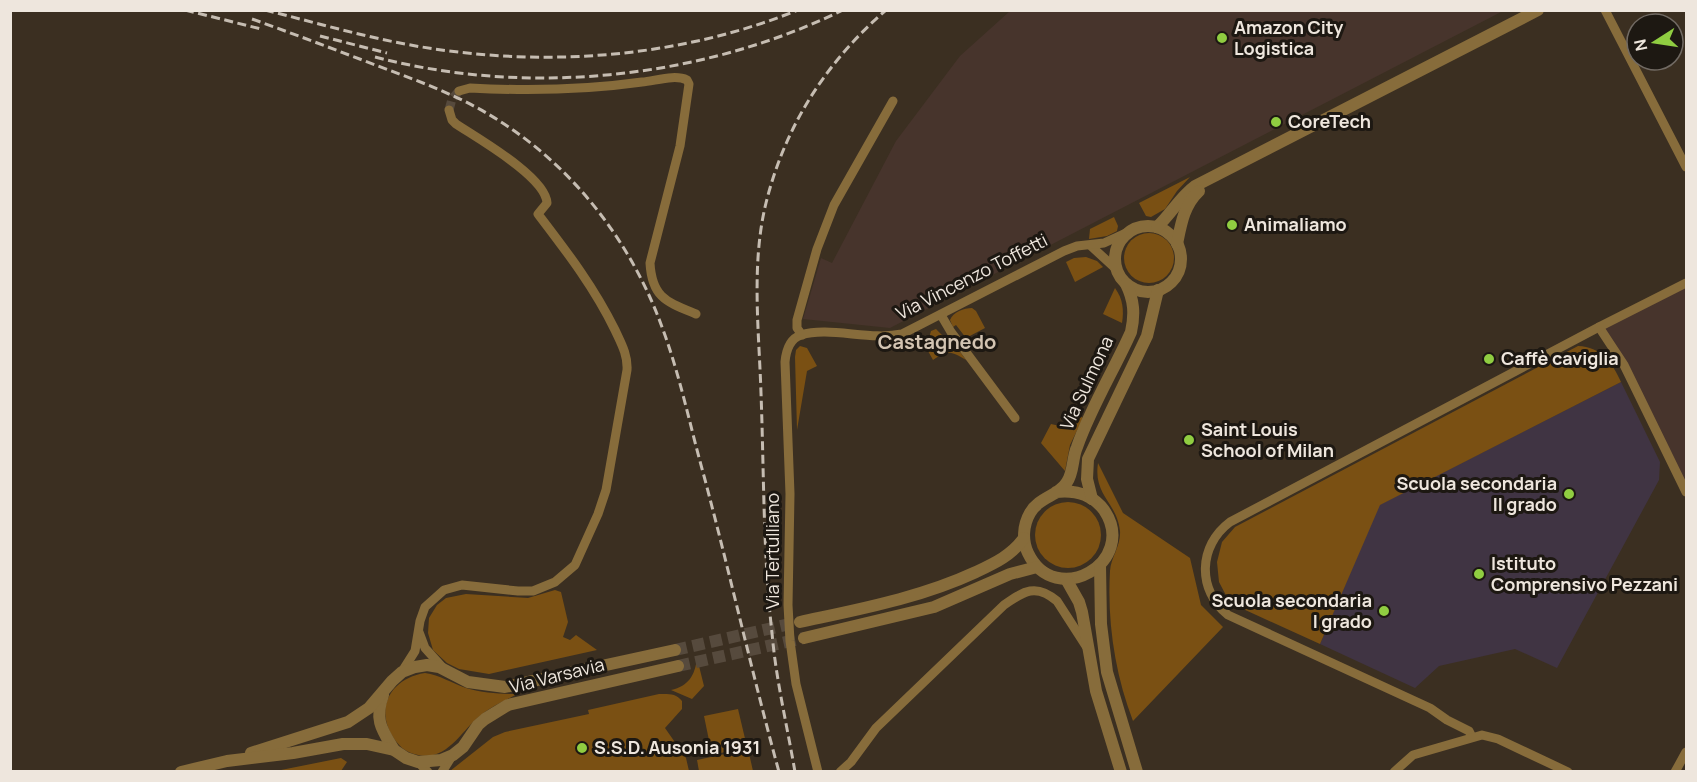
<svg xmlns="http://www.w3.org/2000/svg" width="1697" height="782" font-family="Manrope,sans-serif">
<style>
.industrial{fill:#47342c}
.education{fill:#403443}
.green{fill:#7a5013}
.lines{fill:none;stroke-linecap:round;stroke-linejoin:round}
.minor-tunnel{stroke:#564a3d;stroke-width:9;stroke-dasharray:9 4.5;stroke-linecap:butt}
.tertiary-tunnel{stroke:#564a3d;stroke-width:12;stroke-dasharray:12 6;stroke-linecap:butt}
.minor{stroke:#876c3b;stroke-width:9}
.tertiary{stroke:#876c3b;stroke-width:12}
.rail{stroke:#c6bdb2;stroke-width:3;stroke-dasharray:9 4.5;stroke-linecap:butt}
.poi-dot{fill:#90cd41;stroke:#1d1812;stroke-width:2}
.labels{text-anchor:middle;stroke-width:6;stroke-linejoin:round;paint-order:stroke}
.poi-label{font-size:18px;font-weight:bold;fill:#eee6dd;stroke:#1d1812;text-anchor:start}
.street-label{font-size:18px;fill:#eee6dd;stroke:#1d1812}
.neighbourhood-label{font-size:20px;font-weight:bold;fill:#d3c4b2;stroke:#1d1812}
</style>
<rect width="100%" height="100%" fill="#3b2f21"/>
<!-- industrial -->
<g class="industrial">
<path d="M 1010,11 L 1010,10 L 1503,11 L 890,328 L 803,319 L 821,258 L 832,263 L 896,141 L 960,56 Z"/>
<path d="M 1686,283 L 1686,492 L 1599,327 Z"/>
</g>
<!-- education -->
<path class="education" d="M 1621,382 L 1660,462 L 1659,480 L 1557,668 L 1515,649 L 1439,666 L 1415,688 L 1320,644 L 1379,505 Z"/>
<!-- green -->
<g class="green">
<path d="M 1190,177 L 1177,191 L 1165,209 L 1151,217 L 1146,216 L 1139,203 Z"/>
<path d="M 1114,217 L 1118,226 L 1117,231 L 1107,236 L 1089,239 L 1090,229 Z"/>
<circle cx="1149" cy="258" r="25"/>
<path d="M 1086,257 L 1097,261 L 1103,267 L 1075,282 L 1066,262 L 1074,258 Z"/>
<path d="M 1115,288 C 1123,299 1124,310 1122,323 L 1103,314 Z"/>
<path d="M 972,308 L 976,311 L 985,328 L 966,338 L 956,325 L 953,327 L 950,320 C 953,312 964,308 972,308 Z"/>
<path d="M 936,329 L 946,339 L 949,337 L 966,360 C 950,351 948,350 933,360 L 928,351 L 932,349 L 929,338 L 931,331 Z"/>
<path d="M 800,346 L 807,348 L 817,366 L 807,371 L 797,430 L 795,357 L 796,350 Z"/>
<path d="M 1578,346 C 1601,347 1612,362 1621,382 L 1380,505 L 1320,644 L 1230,603 L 1219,582 L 1217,562 L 1222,542 L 1235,527 Z"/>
<path d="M 1074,412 L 1083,418 L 1070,445 L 1065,471 L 1041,443 L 1051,424 L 1060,426 Z"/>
<path d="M 1098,463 L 1123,513 L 1190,558 L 1201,605 L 1223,627 L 1133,721 C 1115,674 1107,622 1110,571 C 1111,557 1121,546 1120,531 C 1117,502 1093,496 1098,463 Z"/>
<circle cx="1068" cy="535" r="33"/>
<path d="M 555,590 L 561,592 L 568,622 L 563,637 L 570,640 L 576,635 L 597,650 L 489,674 L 459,669 L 447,663 L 433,650 L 428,633 L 429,618 L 437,605 L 446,598 L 466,594 L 528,598 Z"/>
<path d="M 697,658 L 704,686 L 692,699 L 671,690 C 689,686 695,675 697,658 Z"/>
<path d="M 425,673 C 440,675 451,683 466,688 C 483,693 499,694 517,694 C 505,701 492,706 481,715 C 460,731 447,764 414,754 C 404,751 398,745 393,737 C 374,707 392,678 425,673 Z"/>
<path d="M 659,694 C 668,694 676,693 682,701 L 682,709 L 665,728 L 686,758 L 689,771 L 450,771 L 493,737 L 505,732 L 589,714 L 588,710 Z"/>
<path d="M 738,709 L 747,747 L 712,755 L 704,716 Z"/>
<path d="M 748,749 L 753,771 L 699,771 L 697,760 Z"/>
<path d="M 341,758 L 347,762 L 341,771 L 276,771 Z"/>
</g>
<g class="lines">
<!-- minor-tunnel -->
<path class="minor-tunnel" d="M 449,110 L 452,99 L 459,91"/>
<!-- tertiary-tunnel -->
<g class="tertiary-tunnel">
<path d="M 675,650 L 799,622"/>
<path d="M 678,666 L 804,638"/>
</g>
<!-- minor -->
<g class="minor">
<path d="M 1605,10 L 1686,167"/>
<path d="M 459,91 L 470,88 C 527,91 585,90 642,82 C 655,81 675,74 687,80 L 689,84 L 680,146 L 650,263 C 652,298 667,302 696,314"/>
<path d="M 1091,246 L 1116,269"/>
<path d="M 941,315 L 951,332 L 1015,418"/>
<path d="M 1599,327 L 1624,365 L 1686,492"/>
<path d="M 802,335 L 797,328 L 797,320 L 817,249 L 834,205 L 893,101"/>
<path d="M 419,632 L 425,648 L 444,669"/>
<path d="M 403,670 L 415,651 L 420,621 L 425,607 L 444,590 L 462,585 L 518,591 L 533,591 L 555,582 L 575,565 L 598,514 L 606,490 L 627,370 C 628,355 621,343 615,330 C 594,287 567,252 538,214 L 547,203 C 546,177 477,138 456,124 L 452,120 L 449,110"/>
<path d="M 1472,737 L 1469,731 L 1447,720 L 1430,708 L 1228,615 C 1197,590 1198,546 1230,522 L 1599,327 L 1686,283"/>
<path d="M 418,762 L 428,772"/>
<path d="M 442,772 L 452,756"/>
<path d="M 818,772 L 796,684 L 790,641 L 788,605 L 790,494 L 785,362 C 786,351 789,339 801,335 C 829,326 870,341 902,334 L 1064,251 L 1077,246 L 1104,243 L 1128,232"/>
<path d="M 840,772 L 851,762 L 876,728 L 1004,605 C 1024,591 1036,583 1057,601 L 1086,646"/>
<path d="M 1394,772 L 1413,755 L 1482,735 L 1498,739 L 1568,772"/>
<path d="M 1675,772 L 1686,752"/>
</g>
<!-- tertiary -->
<g class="tertiary">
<circle cx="1148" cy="259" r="33"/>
<path d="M 1157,227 C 1171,214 1180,197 1195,186 L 1538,10"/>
<path d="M 1177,244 C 1181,224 1184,205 1199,191"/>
<path d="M 1056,492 C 1074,490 1092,494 1104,510 C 1139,562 1055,610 1028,553 C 1022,541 1023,525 1030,513 C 1039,497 1059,496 1067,482 C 1074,472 1072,458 1077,447 C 1091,407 1114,370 1131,332 C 1135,314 1134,300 1126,284"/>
<path d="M 1092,499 L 1087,479 L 1088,459 L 1147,336 L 1158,290"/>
<path d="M 1100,565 L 1101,624 L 1107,672 L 1137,772"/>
<path d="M 1066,579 L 1079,602 L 1082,612 L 1096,691 L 1121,772"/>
<path d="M 800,622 C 860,609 920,598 976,572 C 995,563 1012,555 1024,538"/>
<path d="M 804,638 L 934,607 L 1010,574 L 1037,567"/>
<path d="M 383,695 C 374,720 382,730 394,750"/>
<path d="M 251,753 L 348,722 L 369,708 L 392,681 L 402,672 L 415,667 L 427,665 L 439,667 L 468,682 L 505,687 L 675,650"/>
<path d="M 181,772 L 227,761 L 293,753 L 343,744 L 367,744 L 394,750 L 406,758 L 418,762 L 441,760 L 453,755 L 463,747 L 478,725 L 485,719 L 508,705 L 678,666"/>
</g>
<!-- rail -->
<g class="rail">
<path d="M 185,10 L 261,29"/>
<path d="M 265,10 C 321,24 378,41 435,49 C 556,67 684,56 798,10"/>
<path d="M 252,19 C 294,34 336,50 378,66 C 421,82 463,97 501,122 C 575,169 632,244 662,327 C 680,375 690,426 704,476 C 730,574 752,673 779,772"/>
<path d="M 320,36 L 387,53"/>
<path d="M 375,57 C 528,97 701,79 843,10"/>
<path d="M 795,772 C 787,725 776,680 772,633 C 763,554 764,473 761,393 C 759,331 751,264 766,203 C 785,126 826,62 886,10"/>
</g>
</g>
<!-- markers -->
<g class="poi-dot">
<circle cx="1222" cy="38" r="6"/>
<circle cx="1276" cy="122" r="6"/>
<circle cx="1232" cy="225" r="6"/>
<circle cx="1489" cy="359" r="6"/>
<circle cx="1189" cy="440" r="6"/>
<circle cx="1569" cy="494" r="6"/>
<circle cx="1479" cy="574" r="6"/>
<circle cx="1384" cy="611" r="6"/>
<circle cx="582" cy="748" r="6"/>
</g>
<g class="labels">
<!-- poi labels -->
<g class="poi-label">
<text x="1234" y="34">Amazon City<tspan x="1234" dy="21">Logistica</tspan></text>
<text x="1288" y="128">CoreTech</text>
<text x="1244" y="231">Animaliamo</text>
<text x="1501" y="365">Caffè caviglia</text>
<text x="1201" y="436">Saint Louis<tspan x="1201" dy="21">School of Milan</tspan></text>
<text x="1557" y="490" text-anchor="end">Scuola secondaria<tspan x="1557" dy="21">II grado</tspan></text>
<text x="1491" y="570">Istituto<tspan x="1491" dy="21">Comprensivo Pezzani</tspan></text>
<text x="1372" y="607" text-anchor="end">Scuola secondaria<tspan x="1372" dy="21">I grado</tspan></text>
<text x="594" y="754">S.S.D. Ausonia 1931</text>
</g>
<!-- street labels -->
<g class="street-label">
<text transform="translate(972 277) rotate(-27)" y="6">Via Vincenzo Toffetti</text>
<text transform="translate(1087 383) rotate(-65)" y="6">Via Sulmona</text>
<text transform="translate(773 551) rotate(-90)" y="6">Via Tertulliano</text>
<text transform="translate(557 676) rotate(-14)" y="6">Via Varsavia</text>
</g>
<!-- neighbourhood labels -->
<g class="neighbourhood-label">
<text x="937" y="349">Castagnedo</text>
</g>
</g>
<!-- border -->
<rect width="1697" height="782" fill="none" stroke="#eee6dd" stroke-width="24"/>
<!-- north arrow -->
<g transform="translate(1655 42) rotate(258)"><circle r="28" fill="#1d1812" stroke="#716a63" stroke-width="1.5"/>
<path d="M0-4.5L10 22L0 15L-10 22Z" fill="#90cd41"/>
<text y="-9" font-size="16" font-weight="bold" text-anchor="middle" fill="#eee6dd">N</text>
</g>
</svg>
